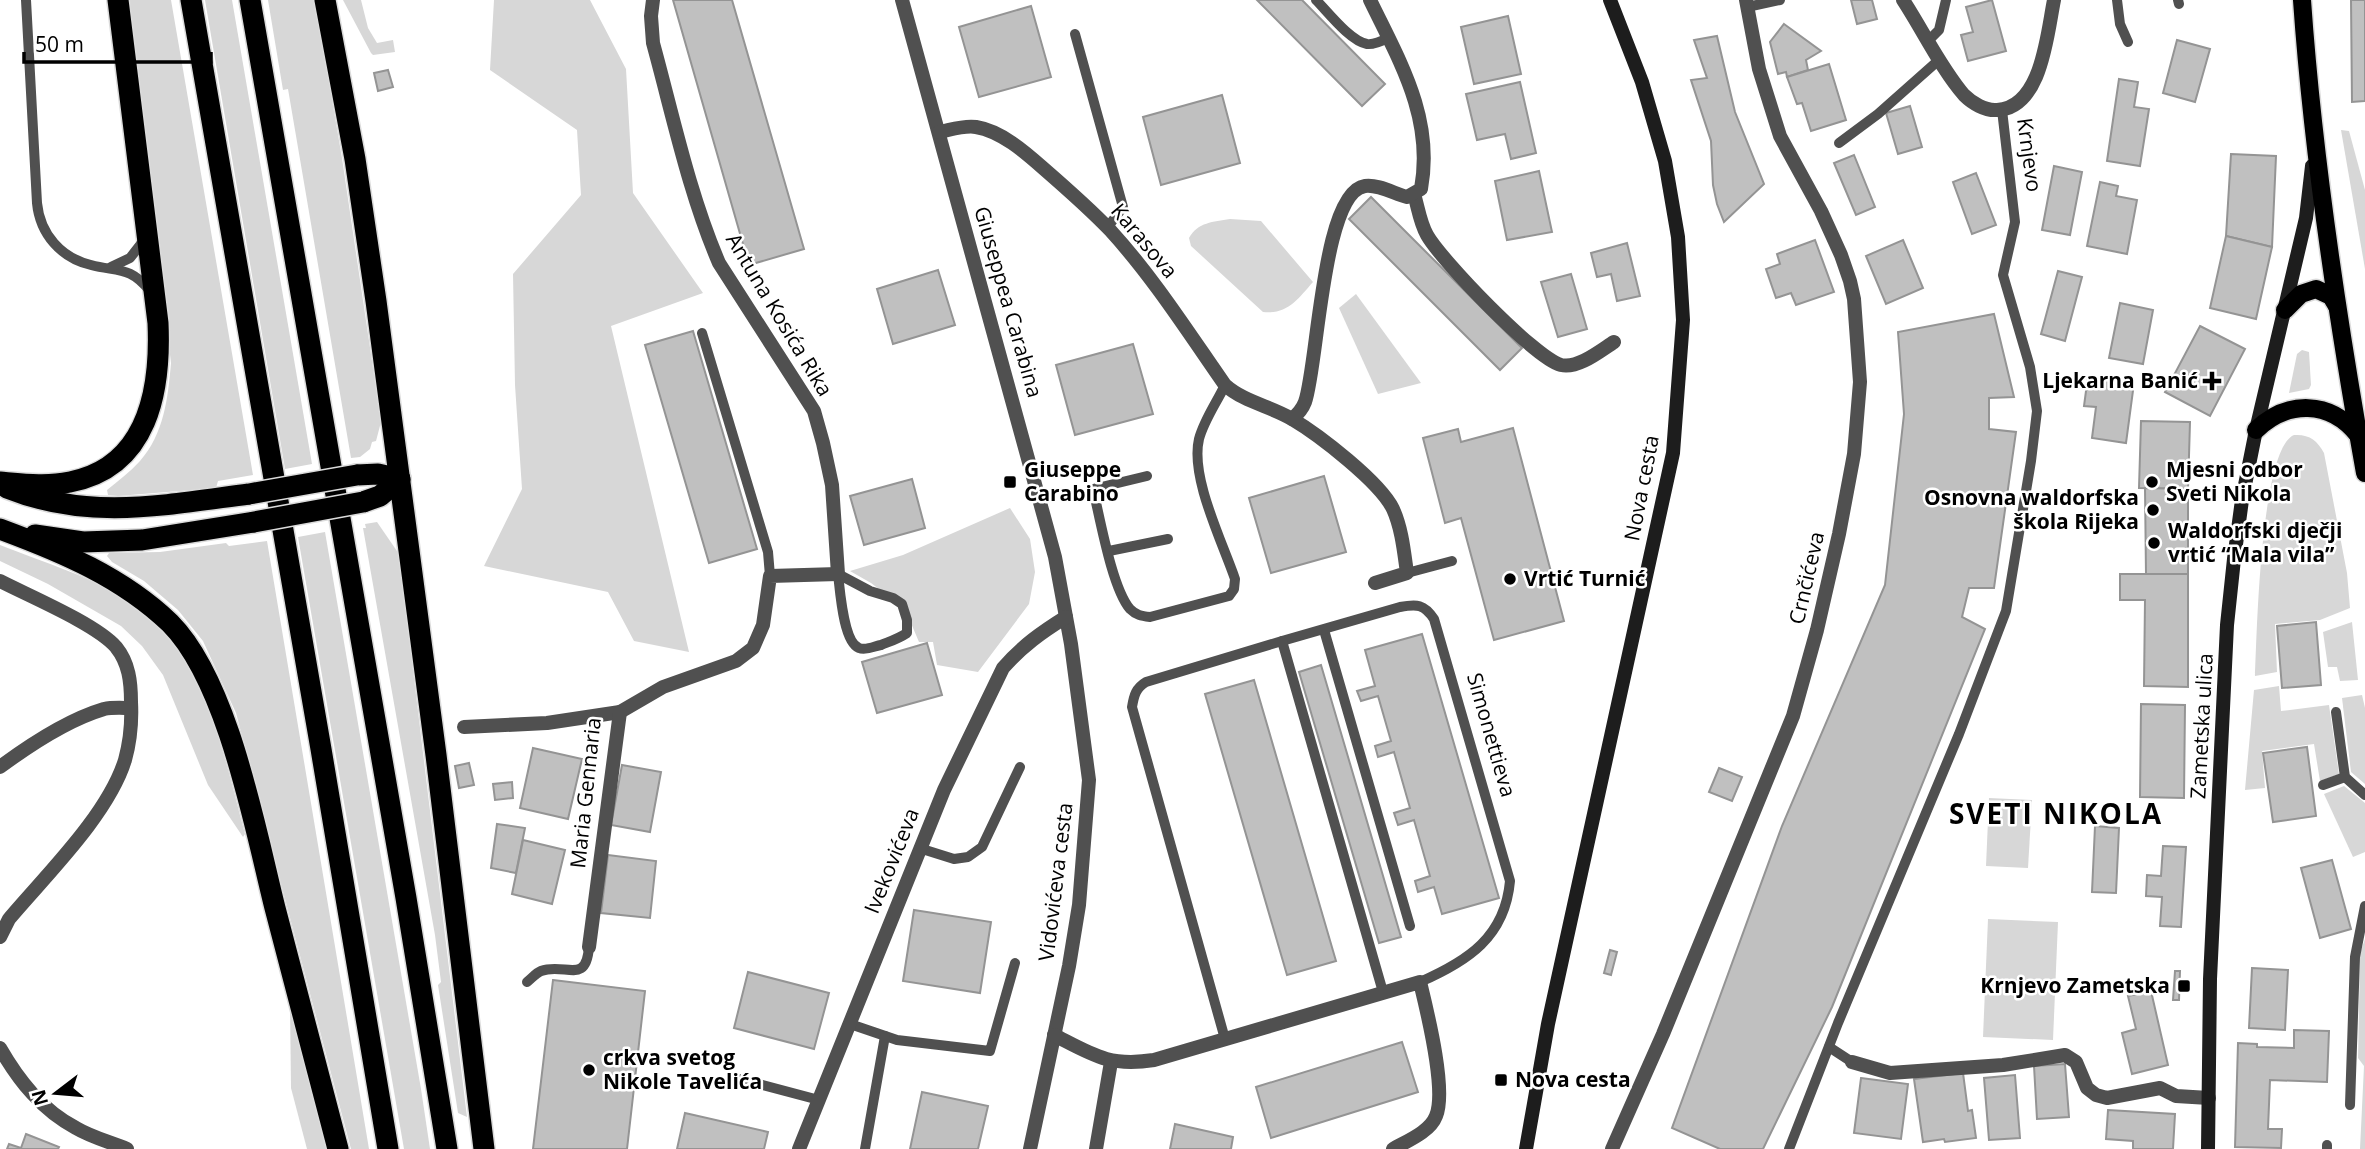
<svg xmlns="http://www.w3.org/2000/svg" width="2365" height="1149" font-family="'Open Sans',sans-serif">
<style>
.green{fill:#d7d7d7}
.building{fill:#c0c0c0;stroke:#949494;stroke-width:2}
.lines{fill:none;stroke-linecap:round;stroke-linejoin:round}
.primary-casing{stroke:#dbdbdb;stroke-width:21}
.highway-casing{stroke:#dbdbdb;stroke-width:24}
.lane{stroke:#505050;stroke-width:10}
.street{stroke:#505050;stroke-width:14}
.secondary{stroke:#1d1d1d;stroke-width:14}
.primary{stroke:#000;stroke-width:18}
.highway{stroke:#000;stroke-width:21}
.highway-bridge-casing{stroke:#dbdbdb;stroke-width:24;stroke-linecap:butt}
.highway-bridge{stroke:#000;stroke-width:21}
.poi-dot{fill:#000;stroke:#fff;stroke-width:2.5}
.labels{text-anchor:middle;stroke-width:5;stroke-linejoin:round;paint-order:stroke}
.street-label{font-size:21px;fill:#000;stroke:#fff}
.poi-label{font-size:21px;font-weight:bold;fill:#000;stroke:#fff;text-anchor:start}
.district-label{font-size:28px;font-weight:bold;letter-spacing:2px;fill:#000;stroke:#fff}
</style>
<rect width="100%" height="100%" fill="#fff"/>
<!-- green -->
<g class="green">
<path d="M 127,0 L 171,0 L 253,475 L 218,481 L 216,488 L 118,496 L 108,495 L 107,490 C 118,481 130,472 140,461 C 164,434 168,398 171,363 Z"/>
<path d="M 205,0 L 232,0 L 312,464 L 285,469 Z"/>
<path d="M 268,0 L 315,0 L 342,158 L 381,422 L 376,441 L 372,442 L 370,449 L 360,457 L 351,458 L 288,89 L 283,90 Z"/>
<path d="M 343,0 L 361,0 L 368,28 L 377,43 L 393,40 L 395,52 L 373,55 L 371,53 Z"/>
<path d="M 494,0 L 590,0 L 626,69 L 633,193 L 703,293 L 611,326 L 689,652 L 634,641 L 608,592 L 484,566 L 522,489 L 515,385 L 513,274 L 581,195 L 577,130 L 490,70 Z"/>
<path d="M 2341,130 L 2349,131 L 2365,190 L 2365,269 Z"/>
<path d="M 1230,219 L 1261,221 L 1313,282 C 1298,299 1287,315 1263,312 L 1191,246 L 1189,238 C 1198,222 1213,222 1230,219 Z"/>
<path d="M 1356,294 L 1421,383 L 1378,394 L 1339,308 Z"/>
<path d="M 2302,350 L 2309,352 L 2311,385 L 2309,389 L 2289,393 L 2297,354 Z"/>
<path d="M 2294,435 C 2309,434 2317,440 2324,453 L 2347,573 L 2350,608 L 2320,620 L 2275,624 L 2277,672 L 2255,676 C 2257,637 2260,449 2294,435 Z"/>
<path d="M 1010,508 L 1030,539 L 1035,572 L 1029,604 L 978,672 L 937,665 L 933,642 L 919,642 L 905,609 L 871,583 L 850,571 L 903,555 Z"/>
<path d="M 377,522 L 399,554 L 467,1117 L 458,1113 L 438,985 L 441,982 L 435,935 L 363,528 L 366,528 L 365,524 Z"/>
<path d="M 325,532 L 421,1089 L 430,1149 L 404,1149 L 298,537 Z"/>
<path d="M 267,541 L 369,1149 L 351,1149 L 236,713 L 203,641 L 178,610 L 144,581 L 112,562 L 107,556 L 109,553 L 160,552 L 226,543 L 229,546 Z"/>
<path d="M 0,545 C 40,561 98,579 132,603 C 206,655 223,753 245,834 L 243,837 L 208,785 L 163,675 L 142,646 L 121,626 L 48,584 L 0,561 Z"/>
<path d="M 2352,622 L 2358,680 L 2340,681 L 2337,667 L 2328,667 L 2323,632 Z"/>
<path d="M 2279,686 L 2281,711 L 2329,705 L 2339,774 L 2320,781 L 2314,744 L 2262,751 L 2265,788 L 2245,790 L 2254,690 Z"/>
<path d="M 2362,695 L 2365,708 L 2365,784 L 2351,772 L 2342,698 Z"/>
<path d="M 2344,786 L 2365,803 L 2365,852 L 2353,857 L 2324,794 Z"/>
<path d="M 1989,798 L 2032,800 L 2028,868 L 1986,866 Z"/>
<path d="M 1988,919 L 2058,922 L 2053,1040 L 1983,1037 Z"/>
<path d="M 2365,939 L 2365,1149 L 2360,1149 L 2364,1066 L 2358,1058 L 2360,953 Z"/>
<path d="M 290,1006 L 327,1149 L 307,1149 L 291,1088 Z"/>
</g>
<!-- building -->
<g class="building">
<path d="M 673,0 L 732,0 L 804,249 L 749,265 Z"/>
<path d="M 1257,0 L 1302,0 L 1385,84 L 1362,106 Z"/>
<path d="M 1851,0 L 1872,0 L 1877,19 L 1857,24 Z"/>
<path d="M 1992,0 L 2006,51 L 1968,61 L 1961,35 L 1973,32 L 1966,7 Z"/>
<path d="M 2351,0 L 2365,0 L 2365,101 L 2352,102 Z"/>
<path d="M 1031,6 L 1051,77 L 979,97 L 959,27 Z"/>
<path d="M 1508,16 L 1521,74 L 1474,84 L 1461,27 Z"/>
<path d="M 1784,24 L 1821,51 L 1806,60 L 1808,70 L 1787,77 L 1786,72 L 1778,74 L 1770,42 Z"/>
<path d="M 1717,36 L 1735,112 L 1764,184 L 1724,222 L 1717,204 L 1713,185 L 1711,141 L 1691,80 L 1707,78 L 1694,40 Z"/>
<path d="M 2177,40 L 2210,49 L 2195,102 L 2163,93 Z"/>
<path d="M 1829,64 L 1846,120 L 1811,131 L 1802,103 L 1797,104 L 1787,77 Z"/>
<path d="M 388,70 L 393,87 L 378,91 L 374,73 Z"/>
<path d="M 2119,79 L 2138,82 L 2134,107 L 2149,109 L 2140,166 L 2107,161 Z"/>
<path d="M 1520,82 L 1536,153 L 1511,159 L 1505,134 L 1477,140 L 1466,94 Z"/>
<path d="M 1222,95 L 1240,163 L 1161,185 L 1143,117 Z"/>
<path d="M 1910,106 L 1922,147 L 1898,154 L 1886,113 Z"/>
<path d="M 2231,154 L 2276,156 L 2272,247 L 2226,236 Z"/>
<path d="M 1854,155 L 1875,207 L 1856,215 L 1834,163 Z"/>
<path d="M 2054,166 L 2082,172 L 2070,235 L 2042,230 Z"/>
<path d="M 1539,171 L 1552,232 L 1507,240 L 1495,181 Z"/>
<path d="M 1976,173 L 1996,225 L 1972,234 L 1953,182 Z"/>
<path d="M 2100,182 L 2118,186 L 2116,196 L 2137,200 L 2127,254 L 2087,246 Z"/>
<path d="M 1371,197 L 1522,348 L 1500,370 L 1349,219 Z"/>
<path d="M 2226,236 L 2272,247 L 2256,319 L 2210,308 Z"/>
<path d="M 1815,240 L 1834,292 L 1796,305 L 1791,293 L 1776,298 L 1766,269 L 1780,264 L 1777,254 Z"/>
<path d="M 1903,240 L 1923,288 L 1886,304 L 1866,256 Z"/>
<path d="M 1627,243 L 1640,296 L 1617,301 L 1611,274 L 1597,277 L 1591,253 Z"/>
<path d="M 938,270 L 955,325 L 893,344 L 877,289 Z"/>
<path d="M 2058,271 L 2082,277 L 2065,341 L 2041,334 Z"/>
<path d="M 1571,274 L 1587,329 L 1558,337 L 1541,282 Z"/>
<path d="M 2120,303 L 2153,310 L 2143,364 L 2109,358 Z"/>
<path d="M 1994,314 L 2014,397 L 1989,398 L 1989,429 L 2016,432 L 1994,588 L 1969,588 L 1962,617 L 1985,629 L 1832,1007 L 1763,1149 L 1720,1149 L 1672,1128 L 1782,826 L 1885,585 L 1904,414 L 1898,332 Z"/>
<path d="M 2200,326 L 2245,349 L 2210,416 L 2165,392 Z"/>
<path d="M 693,331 L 757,549 L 709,563 L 645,345 Z"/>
<path d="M 1133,344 L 1153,414 L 1075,435 L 1056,365 Z"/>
<path d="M 2088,376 L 2134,383 L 2126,443 L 2092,438 L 2096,407 L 2084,406 Z"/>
<path d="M 2141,421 L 2190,422 L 2188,489 L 2139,488 Z"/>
<path d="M 1513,428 L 1564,621 L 1494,640 L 1461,518 L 1445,523 L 1423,438 L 1458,429 L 1461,442 Z"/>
<path d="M 1324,476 L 1346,552 L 1271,573 L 1249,498 Z"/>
<path d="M 912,479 L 925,528 L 864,545 L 850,496 Z"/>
<path d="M 2145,488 L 2188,489 L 2188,574 L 2146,574 Z"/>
<path d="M 2120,574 L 2188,574 L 2188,687 L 2144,686 L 2145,600 L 2120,600 Z"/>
<path d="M 2316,622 L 2321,685 L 2282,688 L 2277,626 Z"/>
<path d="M 1422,634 L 1499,898 L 1442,914 L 1434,887 L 1418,892 L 1415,881 L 1430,876 L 1414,820 L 1398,825 L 1394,813 L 1410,808 L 1394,752 L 1378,757 L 1375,746 L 1391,741 L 1378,696 L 1361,701 L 1357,691 L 1375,686 L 1365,650 Z"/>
<path d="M 927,643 L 942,695 L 877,713 L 862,662 Z"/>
<path d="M 1321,665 L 1401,937 L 1379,943 L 1299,672 Z"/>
<path d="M 1254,680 L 1336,961 L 1287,975 L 1205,694 Z"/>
<path d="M 2141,704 L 2185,705 L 2184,798 L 2140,797 Z"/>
<path d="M 2307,747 L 2316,816 L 2273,822 L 2263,753 Z"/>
<path d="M 533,748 L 582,759 L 568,819 L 520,808 Z"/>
<path d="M 469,763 L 474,785 L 459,788 L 455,766 Z"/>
<path d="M 622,765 L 661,772 L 650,832 L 611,825 Z"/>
<path d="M 1719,768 L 1742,777 L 1732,801 L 1709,792 Z"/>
<path d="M 512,782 L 513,798 L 495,800 L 493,784 Z"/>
<path d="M 497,824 L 525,828 L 516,873 L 491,868 Z"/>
<path d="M 2095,826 L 2119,828 L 2116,893 L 2092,892 Z"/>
<path d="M 523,840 L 565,850 L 552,904 L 512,894 Z"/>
<path d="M 2163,846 L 2186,847 L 2181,927 L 2160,926 L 2162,897 L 2146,896 L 2147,875 L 2161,876 Z"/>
<path d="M 608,855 L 656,861 L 650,918 L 601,913 Z"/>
<path d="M 2332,860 L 2351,929 L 2320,938 L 2301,868 Z"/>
<path d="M 914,910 L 991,922 L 980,993 L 903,981 Z"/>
<path d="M 1610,950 L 1617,952 L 1611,975 L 1604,973 Z"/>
<path d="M 2252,968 L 2288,970 L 2285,1030 L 2249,1028 Z"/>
<path d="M 2175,971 L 2180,971 L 2179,1000 L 2173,1000 Z"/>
<path d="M 748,972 L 829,993 L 814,1049 L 734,1028 Z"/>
<path d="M 553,980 L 645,991 L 627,1149 L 533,1149 Z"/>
<path d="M 2151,991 L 2168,1065 L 2132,1074 L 2122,1033 L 2136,1029 L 2128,996 Z"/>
<path d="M 2294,1030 L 2329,1031 L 2327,1082 L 2270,1080 L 2268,1129 L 2282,1129 L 2281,1148 L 2235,1147 L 2238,1043 L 2257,1044 L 2257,1047 L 2294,1048 Z"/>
<path d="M 1402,1042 L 1418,1092 L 1271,1138 L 1256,1087 Z"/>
<path d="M 2065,1064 L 2069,1117 L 2037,1119 L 2034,1066 Z"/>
<path d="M 1963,1073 L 1968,1111 L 1972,1110 L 1976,1138 L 1945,1142 L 1944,1139 L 1923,1142 L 1914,1079 Z"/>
<path d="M 2015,1075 L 2020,1138 L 1989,1140 L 1984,1078 Z"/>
<path d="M 1861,1078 L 1908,1084 L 1901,1139 L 1854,1133 Z"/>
<path d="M 922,1092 L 988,1106 L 978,1149 L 910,1149 Z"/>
<path d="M 2108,1110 L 2175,1114 L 2173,1149 L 2133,1149 L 2133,1141 L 2106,1139 Z"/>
<path d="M 685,1113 L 768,1132 L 764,1149 L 677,1149 Z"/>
<path d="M 1175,1124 L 1233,1137 L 1231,1149 L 1170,1149 Z"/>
<path d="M 26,1134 L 59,1147 L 58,1149 L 7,1149 L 9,1144 L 21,1148 Z"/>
</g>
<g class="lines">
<!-- primary casing -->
<g class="primary-casing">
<g id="primary">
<path d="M 2302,0 C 2313,158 2337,316 2365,473"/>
<path d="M 2285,310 L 2301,294 L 2316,289 L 2331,296 L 2337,306"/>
<path d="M 2256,430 C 2287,400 2330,400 2358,435"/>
</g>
</g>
<!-- highway casing -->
<g class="highway-casing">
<g id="highway">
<path d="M 191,0 L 321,749 L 388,1149"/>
<path d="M 250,0 L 406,898 L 447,1149"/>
<path d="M 325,0 L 355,159 L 376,301 L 436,755 L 484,1149"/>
<path d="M 357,475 L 378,474 L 400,479"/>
<path d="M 0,482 C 23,484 47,487 70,482 C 148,467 161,391 158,323 L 118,0"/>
<path d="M 7,488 C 89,521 165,505 249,494"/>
<path d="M 363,502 L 380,496 L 400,479"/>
<path d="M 0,529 C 62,552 122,577 170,623 C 228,681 255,828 275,908 C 296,988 317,1069 338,1149"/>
<path d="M 35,535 L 83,542 L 142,540 L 254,522"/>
</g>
</g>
<!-- lane -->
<g class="lane">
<path d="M 26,0 L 37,203 C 40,234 61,258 91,265 C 118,272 130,266 150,291"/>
<path d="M 1316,0 C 1328,12 1350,41 1367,44 C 1374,45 1382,41 1388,38"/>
<path d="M 2117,0 L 2120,24 L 2128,42"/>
<path d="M 2178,0 L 2179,4"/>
<path d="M 1747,7 L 1780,0"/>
<path d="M 1075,34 L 1123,207 L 1107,228"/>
<path d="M 1929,40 L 1939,30 L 1946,0"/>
<path d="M 1839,143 L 1878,114 L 1940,59"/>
<path d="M 111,267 L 130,258 L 144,240"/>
<path d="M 702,333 L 768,552 L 770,576"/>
<path d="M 1147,476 L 1093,489 C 1100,518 1112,588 1130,609 C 1136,615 1141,616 1150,617 L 1229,596 L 1234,589 L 1235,579 C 1222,541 1190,477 1199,439 C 1204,420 1217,402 1225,385"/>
<path d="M 1109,551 L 1168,539"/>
<path d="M 1407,573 L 1452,561"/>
<path d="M 838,574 L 870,591 L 893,598 L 902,604 L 907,620 L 907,633 C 898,639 891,641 881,645 C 875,646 866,651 859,648 C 843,642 840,589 838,574 Z"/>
<path d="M 1324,630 L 1410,926"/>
<path d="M 1282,641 L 1400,607 C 1417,604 1424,604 1434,619 L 1510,881 C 1505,937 1468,961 1420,982"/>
<path d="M 2336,712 L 2345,777 L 2365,795"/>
<path d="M 2323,785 L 2345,777"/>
<path d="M 919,848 L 954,859 L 968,857 L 982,847 L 1020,767"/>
<path d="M 527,982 C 531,979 536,973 541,971 C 565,962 586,986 589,947"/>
<path d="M 850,1024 L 897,1040 L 990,1051 L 1015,963"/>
<path d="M 1225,1039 L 1132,707 C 1134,695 1136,688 1146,682 L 1282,641 L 1383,992"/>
<path d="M 1829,1047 L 1852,1062"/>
<path d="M 740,1079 L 819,1100"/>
<path d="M 2350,1105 L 2355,957 L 2365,906"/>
<path d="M 865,1149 L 885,1036"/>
<path d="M 1789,1149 L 1838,1023 L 1959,734 L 2006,611 L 2031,461 L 2037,411 L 2030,367 L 2003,275 L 2015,222 L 2002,110"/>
<path d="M 2327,1149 L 2327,1145"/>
</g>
<!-- street -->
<g class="street">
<path d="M 902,0 L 1055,557 L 1071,644 L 1089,780 L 1079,905 L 1069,966 L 1030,1149"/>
<path d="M 1903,0 C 1922,29 1942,70 1964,95 C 1972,103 1985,111 1997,110 C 2042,108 2047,34 2054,0"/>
<path d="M 939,132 C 950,130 964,125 976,127 C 1001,131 1025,152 1043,168 C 1066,188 1089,208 1110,230 C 1153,277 1188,332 1225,385 C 1244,402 1270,406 1292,419 C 1319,435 1380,482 1393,509 C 1402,529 1404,552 1407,573 L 1375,583"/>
<path d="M 1414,194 C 1418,207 1420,223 1427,235 C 1441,260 1535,358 1561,365 C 1578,369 1600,351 1614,342"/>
<path d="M 1292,419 C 1298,414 1302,410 1305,402 C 1318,366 1322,192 1365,186 C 1378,184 1395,194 1407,197 L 1421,189 C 1434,118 1400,62 1370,0"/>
<path d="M 0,581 C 29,596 96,624 116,647 C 129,663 131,682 131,702 C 132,721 130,742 125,760 C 108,815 46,875 9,919 L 0,937"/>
<path d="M 464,727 L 547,723 L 620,712 L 663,687 L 736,661 L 753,648 L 763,625 L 770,576 L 838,574 L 832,485 L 823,443 L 814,411 L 719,263 C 689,193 673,116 653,43 L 651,16 L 653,0"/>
<path d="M 0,767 C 31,744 67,720 104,709 C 113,707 123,708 131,708"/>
<path d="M 589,947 L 620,712"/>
<path d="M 1054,1035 C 1093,1055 1109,1067 1154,1060 L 1420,982 C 1427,1011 1447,1090 1436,1116 C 1430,1132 1407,1141 1393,1149"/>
<path d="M 0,1048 C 19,1081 42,1110 76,1128 C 91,1137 110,1142 127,1149"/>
<path d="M 1852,1062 L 1890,1073 L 2003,1065 L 2065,1055 L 2076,1062 L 2087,1088 L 2096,1095 L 2107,1098 L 2160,1088 L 2176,1096 L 2209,1098"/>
<path d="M 799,1149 L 944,790 L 1003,668 C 1022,646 1042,632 1066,617"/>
<path d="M 1096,1149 L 1111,1062"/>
<path d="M 1612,1149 L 1663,1034 L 1793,716 L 1817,630 L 1839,534 L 1854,454 L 1860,382 L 1854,299 L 1850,281 L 1841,255 L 1821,211 L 1780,136 L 1759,69 L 1746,0"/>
</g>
<!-- secondary -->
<g class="secondary">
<path d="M 1526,1149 L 1548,1024 L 1673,453 L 1683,320 L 1678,237 L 1665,161 L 1642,82 L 1610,0"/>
<path d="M 2208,1149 L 2210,979 L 2227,625 L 2234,559 L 2242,500 L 2256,430 L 2306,218 L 2312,166"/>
</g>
<!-- primary -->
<use href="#primary" class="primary"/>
<!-- highway -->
<use href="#highway" class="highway"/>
<!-- highway-bridge casing -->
<g class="highway-bridge-casing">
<g id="highway-bridge">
<path d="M 249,494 L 357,475"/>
<path d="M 254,522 L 363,502"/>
</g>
</g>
<!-- highway-bridge -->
<use href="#highway-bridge" class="highway-bridge"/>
</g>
<!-- markers -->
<g class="poi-dot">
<path d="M2208.5 370.5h7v7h7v7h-7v7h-7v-7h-7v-7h7z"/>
<rect x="1003" y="475" width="14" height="14" rx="3.5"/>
<circle cx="2152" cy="482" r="7"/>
<circle cx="2153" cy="510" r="7"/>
<circle cx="2154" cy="543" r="7"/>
<circle cx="1510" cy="579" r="7"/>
<rect x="2177" y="979" width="14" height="14" rx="3.5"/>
<circle cx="589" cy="1070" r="7"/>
<rect x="1494" y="1073" width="14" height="14" rx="3.5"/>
</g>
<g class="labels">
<!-- street labels -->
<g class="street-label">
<text transform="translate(2029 155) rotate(82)" y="7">Krnjevo</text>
<text transform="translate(1144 241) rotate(50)" y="7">Karasova</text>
<text transform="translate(1008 302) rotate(74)" y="7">Giuseppea Carabina</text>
<text transform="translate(779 315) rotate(59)" y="7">Antuna Kosića Rika</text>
<text transform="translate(1642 488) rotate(-79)" y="7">Nova cesta</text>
<text transform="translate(1807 578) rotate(-77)" y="7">Crnčićeva</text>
<text transform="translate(2202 726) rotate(-87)" y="7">Zametska ulica</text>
<text transform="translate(1491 735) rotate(74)" y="7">Simonettieva</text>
<text transform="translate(586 793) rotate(-84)" y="7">Maria Gennaria</text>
<text transform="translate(892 861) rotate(-68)" y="7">Ivekovićeva</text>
<text transform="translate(1056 882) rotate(-83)" y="7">Vidovićeva cesta</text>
</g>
<!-- poi labels -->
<g class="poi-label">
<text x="2198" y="388" text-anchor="end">Ljekarna Banić</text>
<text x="1024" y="477">Giuseppe<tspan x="1024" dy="24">Carabino</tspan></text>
<text x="2166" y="477">Mjesni odbor<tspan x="2166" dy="24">Sveti Nikola</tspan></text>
<text x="2139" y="505" text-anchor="end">Osnovna waldorfska<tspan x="2139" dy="24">škola Rijeka</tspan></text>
<text x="2168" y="538">Waldorfski dječji<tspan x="2168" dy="24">vrtić “Mala vila”</tspan></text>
<text x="1524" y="586">Vrtić Turnić</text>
<text x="2170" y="993" text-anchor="end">Krnjevo Zametska</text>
<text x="603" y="1065">crkva svetog<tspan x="603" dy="24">Nikole Tavelića</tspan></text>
<text x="1515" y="1087">Nova cesta</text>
</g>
<!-- district labels -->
<g class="district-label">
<text x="2056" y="824">SVETI NIKOLA</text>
</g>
</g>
<!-- north arrow -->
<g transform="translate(56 1093) rotate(254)" stroke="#ffffff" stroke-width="5" paint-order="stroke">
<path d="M0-5L12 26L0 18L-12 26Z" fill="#000000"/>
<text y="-10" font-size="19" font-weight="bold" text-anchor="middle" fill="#000000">N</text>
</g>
<!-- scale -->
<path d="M24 52v10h187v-10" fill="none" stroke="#000000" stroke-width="3.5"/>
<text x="35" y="52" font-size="21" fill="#000000" stroke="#ffffff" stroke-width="5" paint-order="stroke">50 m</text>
</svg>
